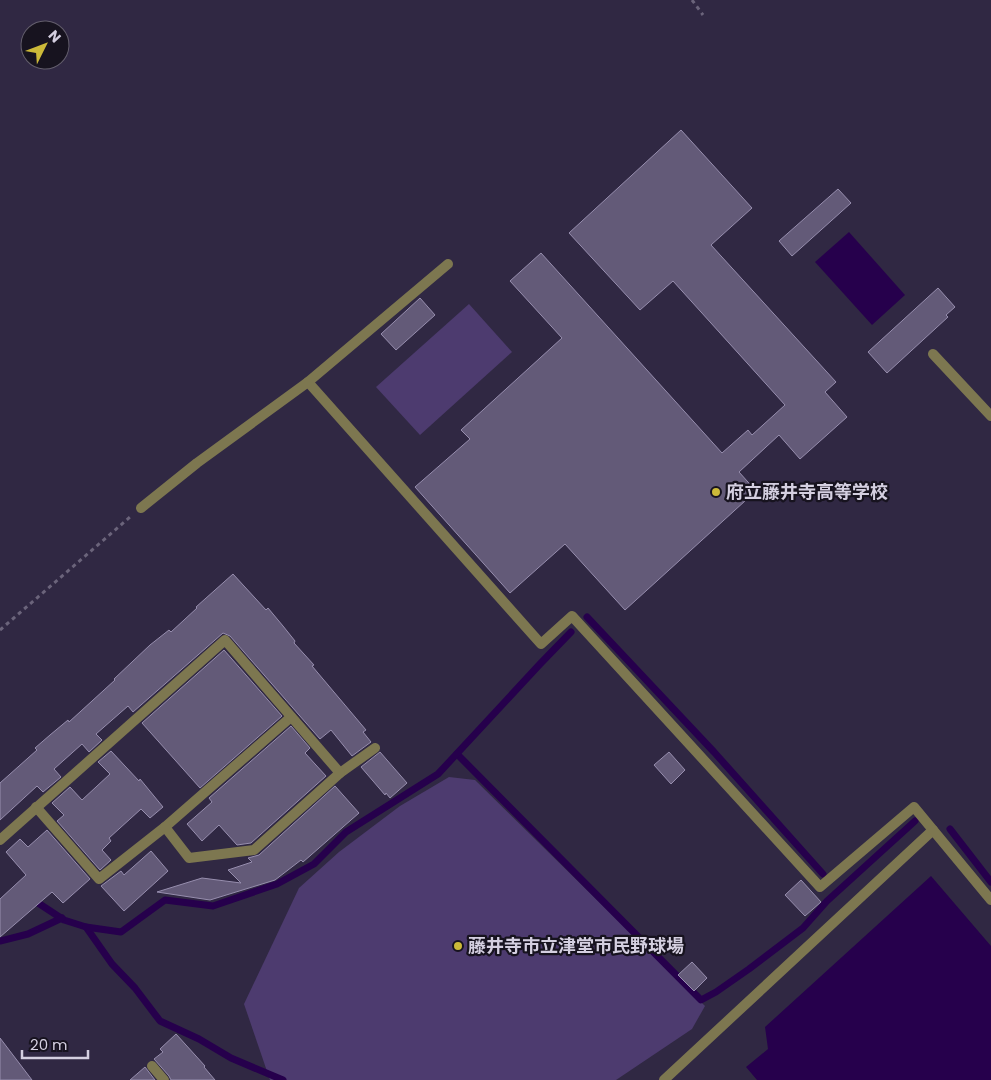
<svg xmlns="http://www.w3.org/2000/svg" width="991" height="1080" font-family="Poppins,'Noto Sans JP',sans-serif">
<style>
.green{fill:#4d3b6f}
.water{fill:#26004c}
.lines{fill:none;stroke-linecap:round;stroke-linejoin:round}
.stream{stroke:#26004c;stroke-width:7}
.building{fill:#635a78;stroke:#978eae}
.path{stroke:#6b647b;stroke-width:3;stroke-dasharray:4 4;stroke-linecap:butt}
.service{stroke:#7d7750;stroke-width:10}
.minor{stroke:#7d7750;stroke-width:10}
.poi-dot{fill:#ccb939;stroke:#17131f;stroke-width:2}
.labels{text-anchor:middle;stroke-width:4.5;stroke-linejoin:round;paint-order:stroke}
.poi-label{font-size:18px;font-weight:bold;fill:#d4cfe0;stroke:#17131f;text-anchor:start}
</style>
<rect width="100%" height="100%" fill="#302843"/>
<!-- green -->
<g class="green">
<path d="M 469,304 L 512,352 L 420,435 L 376,387 Z"/>
<path d="M 449,777 L 475,780 L 705,1006 L 692,1029 L 616,1080 L 270,1080 L 244,1004 L 299,888 L 339,852 L 400,806 Z"/>
</g>
<!-- water -->
<g class="water">
<path d="M 849,232 L 905,295 L 872,325 L 815,262 Z"/>
<path d="M 931,876 L 991,946 L 991,1080 L 757,1080 L 746,1067 L 768,1049 L 765,1027 Z"/>
</g>
<g class="lines">
<!-- stream -->
<g class="stream">
<path d="M 587,617 L 714,752 L 823,874"/>
<path d="M 457,754 L 701,1000 L 716,992 L 749,969 L 803,928 L 827,901 L 915,821"/>
<path d="M 950,829 L 991,882"/>
<path d="M 32,899 L 64,920 L 86,927 L 112,964 L 135,988 L 160,1021 L 199,1039 L 231,1058 L 283,1080"/>
<path d="M 86,927 L 121,932 L 165,900 L 213,906 L 277,884 L 314,864 L 346,832 L 438,774 L 540,664 L 571,632"/>
<path d="M 0,941 L 28,934 L 62,918"/>
</g>
</g>
<!-- building -->
<g class="building">
<path d="M 681,130 L 752,208 L 711,245 L 836,382 L 825,392 L 847,417 L 800,459 L 779,435 L 739,472 L 756,491 L 625,610 L 565,544 L 510,593 L 415,487 L 470,439 L 461,430 L 562,338 L 510,281 L 541,253 L 722,453 L 748,430 L 752,435 L 785,405 L 673,281 L 640,310 L 569,233 Z"/>
<path d="M 838,189 L 851,203 L 792,256 L 779,241 Z"/>
<path d="M 938,288 L 955,307 L 946,315 L 948,317 L 887,373 L 868,352 Z"/>
<path d="M 420,298 L 435,315 L 396,350 L 381,334 Z"/>
<path d="M 233,574 L 266,610 L 268,608 L 283,626 L 295,641 L 294,643 L 314,665 L 312,666 L 366,730 L 363,732 L 371,742 L 352,756 L 331,730 L 320,739 L 230,636 L 223,633 L 133,712 L 128,706 L 96,734 L 102,740 L 89,752 L 82,744 L 54,769 L 61,777 L 43,792 L 37,786 L 0,820 L 0,783 L 37,750 L 35,748 L 50,735 L 68,720 L 69,722 L 115,680 L 114,679 L 150,645 L 169,630 L 171,632 L 197,608 L 196,607 Z"/>
<path d="M 224,650 L 282,716 L 200,788 L 142,723 Z"/>
<path d="M 291,726 L 310,748 L 305,753 L 326,776 L 251,843 L 237,845 L 219,825 L 202,841 L 187,824 L 212,802 L 209,798 Z"/>
<path d="M 111,751 L 139,781 L 140,779 L 163,807 L 150,818 L 141,809 L 109,838 L 111,841 L 102,850 L 111,860 L 100,870 L 57,821 L 64,815 L 52,803 L 70,787 L 82,800 L 110,774 L 98,762 Z"/>
<path d="M 380,752 L 407,783 L 390,798 L 386,793 L 385,795 L 361,767 Z"/>
<path d="M 669,752 L 685,770 L 671,784 L 654,765 Z"/>
<path d="M 335,786 L 359,813 L 303,862 L 301,860 L 275,880 L 210,900 L 157,892 L 202,878 L 241,883 L 228,870 L 252,862 L 248,858 L 259,855 Z"/>
<path d="M 47,830 L 90,879 L 63,903 L 52,892 L 0,937 L 0,899 L 26,875 L 6,852 L 20,839 L 28,847 Z"/>
<path d="M 151,851 L 168,871 L 124,911 L 101,886 L 121,871 L 124,875 Z"/>
<path d="M 801,880 L 821,902 L 805,916 L 785,895 Z"/>
<path d="M 692,962 L 707,978 L 694,991 L 678,975 Z"/>
<path d="M 176,1034 L 205,1066 L 204,1067 L 215,1080 L 171,1080 L 169,1076 L 154,1059 L 163,1052 L 160,1049 Z"/>
<path d="M 0,1038 L 32,1080 L 0,1080 Z"/>
<path d="M 145,1067 L 155,1080 L 130,1080 Z"/>
</g>
<g class="lines">
<!-- path -->
<g class="path">
<path d="M 692,0 L 703,15"/>
<path d="M 0,630 L 130,517"/>
</g>
<!-- service -->
<g class="service">
<path d="M 933,354 L 991,416"/>
<path d="M 340,773 L 375,748"/>
</g>
<!-- minor -->
<g class="minor">
<path d="M 308,382 L 541,644 L 572,616 L 820,887 L 914,807 L 933,830"/>
<path d="M 141,508 L 197,463 L 308,382 L 448,264"/>
<path d="M 36,807 L 99,879 L 165,827 L 291,717"/>
<path d="M 0,840 L 225,640 L 340,773 L 254,850 L 189,858 L 165,827"/>
<path d="M 152,1066 L 164,1080"/>
<path d="M 664,1080 L 933,830 L 991,900"/>
</g>
</g>
<!-- markers -->
<g class="poi-dot">
<circle cx="716" cy="492" r="5"/>
<circle cx="458" cy="946" r="5"/>
</g>
<g class="labels">
<!-- poi labels -->
<g class="poi-label">
<text x="726" y="498">府立藤井寺高等学校</text>
<text x="468" y="952">藤井寺市立津堂市民野球場</text>
</g>
</g>
<!-- north arrow -->
<g transform="translate(45 45) rotate(48)"><circle r="24" fill="#17131f" stroke="#635e6c"/>
<path d="M0-4L9 19L0 12L-9 19Z" fill="#ccb939"/>
<text y="-8" font-size="14" font-weight="bold" text-anchor="middle" fill="#d4cfe0">N</text>
</g>
<!-- scale -->
<path d="M22 1050v8h66v-8" fill="none" stroke="#d4cfe0" stroke-width="2.5"/>
<text x="30" y="1050" font-size="15" fill="#d4cfe0" stroke="#17131f" stroke-width="4" paint-order="stroke">20 m</text>
</svg>
